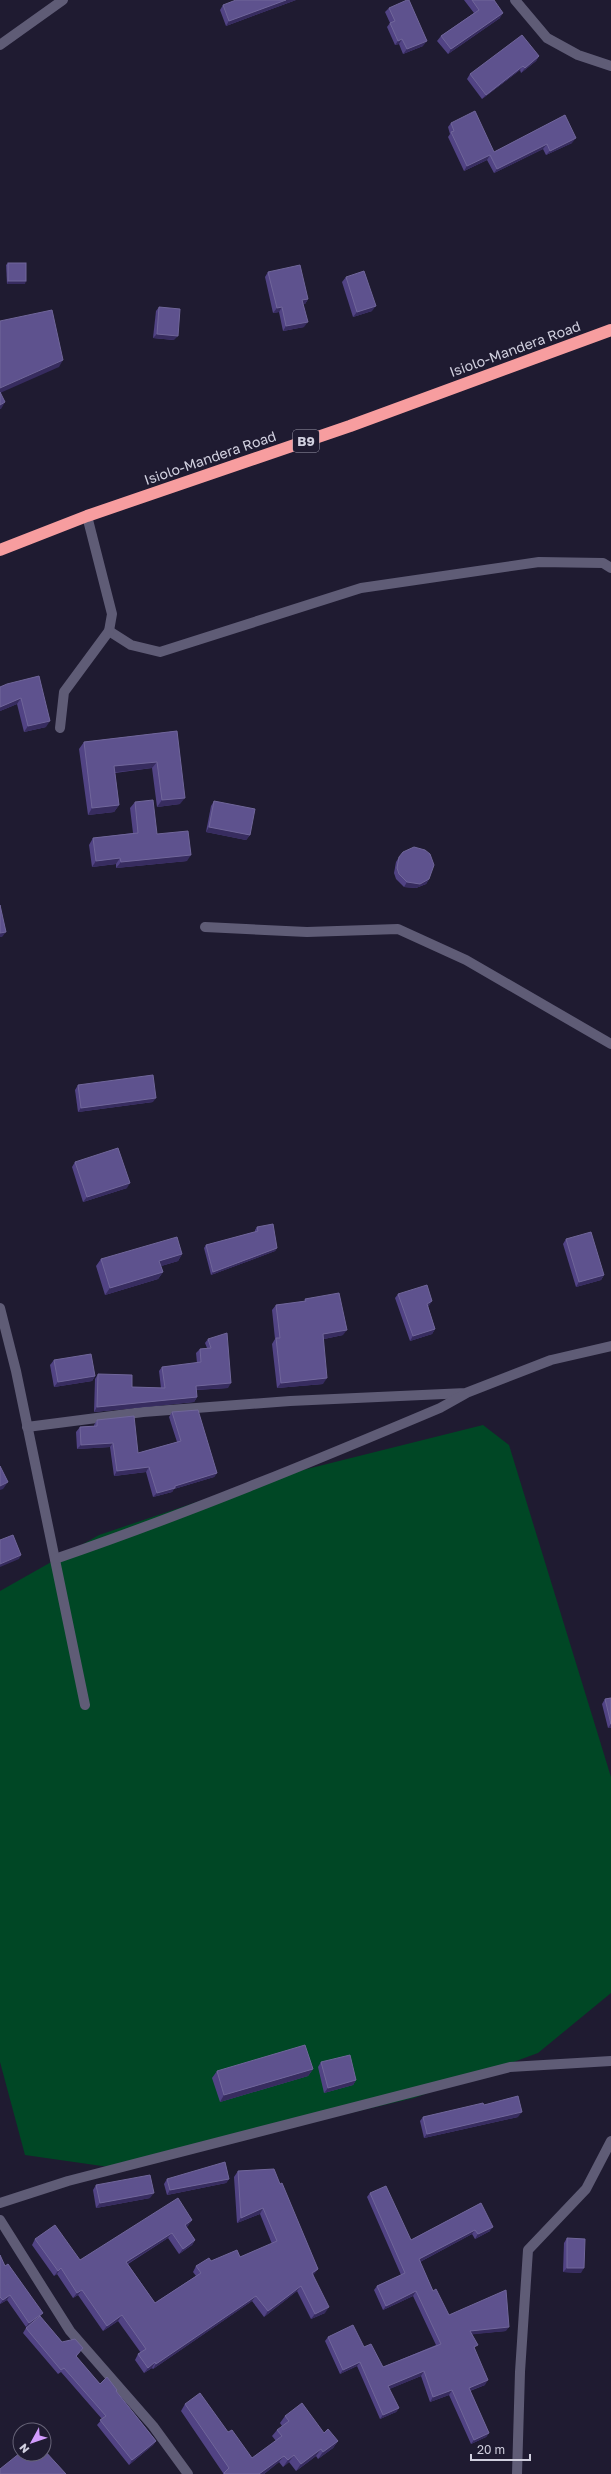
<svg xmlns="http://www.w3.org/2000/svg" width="611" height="2474" font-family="'Golos Text',sans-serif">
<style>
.green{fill:#004725}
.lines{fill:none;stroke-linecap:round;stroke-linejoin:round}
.lane{stroke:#5f5c76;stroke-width:10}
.street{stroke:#5f5c76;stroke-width:10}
.highway{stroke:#f79d9f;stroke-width:12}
.wall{fill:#514384}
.shaded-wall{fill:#372c5f}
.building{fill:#5e528e;stroke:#70669a}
.labels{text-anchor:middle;stroke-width:3;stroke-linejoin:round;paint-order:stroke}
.shield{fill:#1f1b31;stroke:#9c9aab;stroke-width:1}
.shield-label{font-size:13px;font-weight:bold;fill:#d1d0df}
.street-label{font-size:14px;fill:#d1d0df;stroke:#1f1b31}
</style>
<rect width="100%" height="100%" fill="#1f1b31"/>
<!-- green -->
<path class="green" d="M 483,1425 L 509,1445 L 611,1777 L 611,1993 L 538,2053 L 414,2098 L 116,2168 L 25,2155 L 0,2062 L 0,1591 L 99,1535 L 259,1481 Z"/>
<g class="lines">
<!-- lane -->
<g class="lane">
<path d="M 109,631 L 131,645 L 160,652 L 361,588 L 539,562 L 603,563 L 611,568"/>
<path d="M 60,728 L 64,692 L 109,631 L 112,614 L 87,516"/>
<path d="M 205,927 L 307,932 L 398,929 L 466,960 L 611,1044"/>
</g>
<!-- street -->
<g class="street">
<path d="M 515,0 L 547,38 L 578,55 L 611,66"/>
<path d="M 0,45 L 63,0"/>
<path d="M 0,1308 L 16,1371 L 85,1705"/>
<path d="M 27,1427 L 143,1412 L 290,1401 L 466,1393 L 551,1360 L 611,1346"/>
<path d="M 55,1559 C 186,1514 312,1462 440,1408 L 465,1394"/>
<path d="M 0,2203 L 68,2181 L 510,2067 L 611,2061"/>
<path d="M 0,2220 L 70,2331 L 153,2426 L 188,2474"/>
<path d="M 517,2474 L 520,2372 L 528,2250 L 586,2189 L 611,2141"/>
</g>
<!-- highway -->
<path class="highway" d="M 0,550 L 87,516 L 350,426 L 611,330"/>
</g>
<!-- wall -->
<g class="wall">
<path d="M 296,0 L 226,26 L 220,10 L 223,5 Z"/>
<path d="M 464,0 L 494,0 L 500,18 L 448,54 L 437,41 L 441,36 L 474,13 Z"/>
<path d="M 389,8 L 423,46 L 403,54 L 399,44 L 395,45 L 387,27 L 390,23 L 385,12 Z"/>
<path d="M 539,56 L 536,61 L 521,73 L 520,70 L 482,99 L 467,79 L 470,74 Z"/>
<path d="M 565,115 L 572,143 L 546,155 L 543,149 L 494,173 L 487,160 L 464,171 L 448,137 L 450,134 L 448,127 L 451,123 L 494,152 Z"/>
<path d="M 8,263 L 25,284 L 7,284 L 6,265 Z"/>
<path d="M 268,272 L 308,299 L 305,304 L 303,304 L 304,327 L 283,331 L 279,312 L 273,313 L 265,277 Z"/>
<path d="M 346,277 L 372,311 L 353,317 L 342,282 Z"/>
<path d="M 159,307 L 174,340 L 153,338 L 156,311 Z"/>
<path d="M 39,676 L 46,727 L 24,732 L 17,704 L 0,711 L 0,687 Z"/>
<path d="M 177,731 L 180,804 L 157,807 L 152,768 L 115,773 L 119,805 L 114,812 L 88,815 L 79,749 L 84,742 Z"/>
<path d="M 214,801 L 250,835 L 246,840 L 206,832 L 211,806 Z"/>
<path d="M 135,802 L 157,834 L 187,861 L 116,868 L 116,864 L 92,867 L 89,845 L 93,838 L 133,833 L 130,808 Z"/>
<path d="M 399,857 L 429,879 L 426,884 L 416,888 L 404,887 L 396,879 L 394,873 L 396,862 Z"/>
<path d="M 78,1085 L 153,1102 L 78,1112 L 75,1090 Z"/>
<path d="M 75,1162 L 127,1188 L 83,1202 L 72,1167 Z"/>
<path d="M 257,1227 L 277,1248 L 275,1251 L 211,1275 L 204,1248 L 206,1245 L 255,1232 L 255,1230 Z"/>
<path d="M 566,1239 L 604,1275 L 601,1280 L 576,1287 L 563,1244 Z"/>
<path d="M 182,1254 L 178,1261 L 161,1266 L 163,1272 L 158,1279 L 105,1295 L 96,1266 L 101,1259 Z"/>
<path d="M 398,1294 L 429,1306 L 428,1306 L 435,1329 L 432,1334 L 410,1341 L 395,1298 Z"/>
<path d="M 305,1299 L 343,1335 L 324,1339 L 323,1384 L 277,1388 L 272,1344 L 275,1339 L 272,1310 L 276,1305 L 304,1302 Z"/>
<path d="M 208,1339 L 228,1388 L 196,1390 L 197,1397 L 194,1402 L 94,1412 L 95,1379 L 98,1374 L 132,1387 L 161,1388 L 159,1371 L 162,1367 L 197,1363 L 196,1353 L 200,1349 L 207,1348 L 205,1343 Z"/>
<path d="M 54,1360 L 95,1376 L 92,1381 L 54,1387 L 50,1365 Z"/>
<path d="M 172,1412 L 217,1473 L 214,1477 L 174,1489 L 172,1492 L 153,1497 L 146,1472 L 114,1476 L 110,1447 L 77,1449 L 76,1432 L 80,1427 L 94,1426 L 94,1425 L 97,1420 L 138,1453 L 177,1442 L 169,1417 Z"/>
<path d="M 611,1698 L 611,1728 L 608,1728 L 602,1704 L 605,1699 Z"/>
<path d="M 321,2062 L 356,2080 L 353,2085 L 324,2093 L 318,2067 Z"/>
<path d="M 313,2069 L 308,2076 L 220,2102 L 212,2078 L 217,2071 Z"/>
<path d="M 484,2105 L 518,2117 L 424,2138 L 420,2121 L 423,2117 Z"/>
<path d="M 238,2171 L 280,2184 L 318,2269 L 313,2275 L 325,2313 L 311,2319 L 297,2291 L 264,2317 L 252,2301 L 153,2369 L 152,2368 L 144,2373 L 135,2360 L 138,2354 L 141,2353 L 118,2321 L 103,2331 L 78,2295 L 73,2298 L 57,2274 L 54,2276 L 32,2245 L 35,2239 L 80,2260 L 188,2226 L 186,2227 L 195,2240 L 192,2245 L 179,2254 L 168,2238 L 128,2264 L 155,2303 L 196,2276 L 193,2272 L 196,2266 L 211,2261 L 240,2257 L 272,2244 L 260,2214 L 237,2223 L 234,2177 Z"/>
<path d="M 167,2179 L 229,2179 L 226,2183 L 167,2195 L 164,2184 Z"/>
<path d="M 96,2185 L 150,2198 L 96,2208 L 93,2190 Z"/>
<path d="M 370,2193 L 411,2240 L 481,2203 L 490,2231 L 475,2239 L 472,2234 L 420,2262 L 433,2291 L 449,2315 L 506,2331 L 472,2334 L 475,2350 L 485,2385 L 470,2391 L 489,2433 L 486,2437 L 471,2444 L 449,2395 L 430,2402 L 421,2376 L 389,2389 L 399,2408 L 396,2412 L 380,2419 L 357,2366 L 340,2374 L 325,2341 L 328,2337 L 364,2347 L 383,2367 L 436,2345 L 413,2296 L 383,2310 L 374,2290 L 377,2286 L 401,2275 L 367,2197 Z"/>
<path d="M 567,2238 L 581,2273 L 563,2272 L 564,2243 Z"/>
<path d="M 0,2255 L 5,2266 L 40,2317 L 62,2342 L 80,2352 L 76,2357 L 100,2384 L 117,2390 L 116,2391 L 156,2441 L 153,2445 L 129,2465 L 97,2425 L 102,2419 L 61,2372 L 58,2374 L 23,2333 L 26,2328 L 34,2322 L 26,2327 L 7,2300 L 0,2304 Z"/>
<path d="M 185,2404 L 252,2458 L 276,2441 L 272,2436 L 277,2430 L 282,2426 L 280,2423 L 285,2416 L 324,2433 L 338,2441 L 333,2448 L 318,2459 L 316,2456 L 296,2471 L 289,2462 L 283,2467 L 279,2462 L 264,2474 L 223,2474 L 223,2473 L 181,2411 Z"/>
</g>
<!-- shaded-wall -->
<g class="shaded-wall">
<path d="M 286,0 L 296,0 L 226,26 L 229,21 Z"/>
<path d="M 503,13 L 500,18 L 448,54 L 451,49 Z"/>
<path d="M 402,39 L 399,44 L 395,45 L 398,41 Z"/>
<path d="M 427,41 L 423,46 L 403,54 L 407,49 Z"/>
<path d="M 539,56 L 536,61 L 521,73 L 525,68 Z"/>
<path d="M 523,66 L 520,70 L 482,99 L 486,95 Z"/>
<path d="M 576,138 L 572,143 L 546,155 L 550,151 Z"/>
<path d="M 547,144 L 543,149 L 494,173 L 497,169 Z"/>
<path d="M 490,155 L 487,160 L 464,171 L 467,166 Z"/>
<path d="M 8,281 L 26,281 L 25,284 L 7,284 Z"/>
<path d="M 308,299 L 305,304 L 299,305 L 302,300 Z"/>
<path d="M 376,306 L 372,311 L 353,317 L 357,312 Z"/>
<path d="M 282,307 L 279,312 L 273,313 L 277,308 Z"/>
<path d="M 308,322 L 304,327 L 283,331 L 286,326 Z"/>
<path d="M 157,334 L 178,336 L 174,340 L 153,338 Z"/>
<path d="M 63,360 L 59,367 L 0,393 L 0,388 Z"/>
<path d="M 5,402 L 1,409 L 0,409 L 0,405 Z"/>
<path d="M 21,698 L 17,704 L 0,711 L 0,707 Z"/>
<path d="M 50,721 L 46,727 L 24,732 L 28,726 Z"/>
<path d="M 157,762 L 152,768 L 109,773 L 114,766 Z"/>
<path d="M 185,798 L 180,804 L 157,807 L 162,800 Z"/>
<path d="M 119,805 L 114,812 L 88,815 L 92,808 Z"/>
<path d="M 209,827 L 250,835 L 246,840 L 206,832 Z"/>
<path d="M 191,855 L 187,861 L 116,868 L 121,862 Z"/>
<path d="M 120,858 L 116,864 L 92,867 L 96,861 Z"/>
<path d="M 429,879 L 426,884 L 416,888 L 404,887 L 407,882 Z"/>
<path d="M 6,932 L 2,937 L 0,937 L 0,933 Z"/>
<path d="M 156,1098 L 153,1102 L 78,1112 L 81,1108 Z"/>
<path d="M 130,1183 L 127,1188 L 83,1202 L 87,1197 Z"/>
<path d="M 277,1248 L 275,1251 L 211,1275 L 213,1272 Z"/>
<path d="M 182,1254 L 178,1261 L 155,1268 L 159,1261 Z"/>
<path d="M 163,1272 L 158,1279 L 105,1295 L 110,1288 Z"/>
<path d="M 604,1275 L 601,1280 L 576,1287 L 579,1282 Z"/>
<path d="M 432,1301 L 429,1306 L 424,1308 L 427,1304 Z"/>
<path d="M 435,1329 L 432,1334 L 410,1341 L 413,1336 Z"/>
<path d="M 347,1330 L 343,1335 L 319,1340 L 323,1334 Z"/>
<path d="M 95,1376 L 92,1381 L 54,1387 L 58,1382 Z"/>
<path d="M 327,1378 L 323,1384 L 277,1388 L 281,1383 Z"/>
<path d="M 231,1383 L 228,1388 L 193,1390 L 196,1386 Z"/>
<path d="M 197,1397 L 194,1402 L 94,1412 L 97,1407 Z"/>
<path d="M 113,1443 L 110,1447 L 77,1449 L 81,1445 Z"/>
<path d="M 149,1467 L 146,1472 L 114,1476 L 117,1471 Z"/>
<path d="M 217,1473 L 214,1477 L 174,1489 L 172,1492 L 153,1497 L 157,1493 L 175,1486 Z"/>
<path d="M 8,1482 L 3,1489 L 0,1490 L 0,1486 Z"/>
<path d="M 21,1555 L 19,1559 L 0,1567 L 0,1564 Z"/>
<path d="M 611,1724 L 611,1728 L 608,1728 Z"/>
<path d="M 313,2069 L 308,2076 L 220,2102 L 224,2095 Z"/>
<path d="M 356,2080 L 353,2085 L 324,2093 L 328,2088 Z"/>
<path d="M 522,2112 L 518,2117 L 424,2138 L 427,2134 Z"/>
<path d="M 229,2179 L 226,2183 L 167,2195 L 170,2190 Z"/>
<path d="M 154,2193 L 150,2198 L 96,2208 L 100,2203 Z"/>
<path d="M 263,2208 L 260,2214 L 237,2223 L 241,2218 Z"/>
<path d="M 192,2220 L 188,2226 L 181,2230 L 185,2225 Z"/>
<path d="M 493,2227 L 490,2231 L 475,2239 L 478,2234 Z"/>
<path d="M 475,2230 L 472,2234 L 416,2264 L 419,2259 Z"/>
<path d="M 172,2233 L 168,2238 L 122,2267 L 126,2262 Z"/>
<path d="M 195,2240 L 192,2245 L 179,2254 L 183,2249 Z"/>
<path d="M 61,2268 L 57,2274 L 54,2276 L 58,2271 Z"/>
<path d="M 567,2268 L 584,2268 L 581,2273 L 563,2272 Z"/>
<path d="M 318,2269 L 314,2274 L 308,2278 L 312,2273 Z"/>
<path d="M 301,2286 L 297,2291 L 264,2317 L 268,2311 Z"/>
<path d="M 82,2290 L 78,2295 L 73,2298 L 77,2293 Z"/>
<path d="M 416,2291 L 413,2296 L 383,2310 L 386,2306 Z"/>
<path d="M 10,2295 L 7,2300 L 0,2304 L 3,2300 Z"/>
<path d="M 256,2296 L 252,2301 L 153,2369 L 156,2364 Z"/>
<path d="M 329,2307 L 325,2313 L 311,2319 L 315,2314 Z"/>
<path d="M 43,2313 L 40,2317 L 26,2327 L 29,2323 Z"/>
<path d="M 122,2315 L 118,2321 L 103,2331 L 107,2326 Z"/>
<path d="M 509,2327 L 506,2331 L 467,2335 L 470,2331 Z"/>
<path d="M 155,2362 L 152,2368 L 144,2373 L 148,2368 Z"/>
<path d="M 360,2362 L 357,2366 L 340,2374 L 343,2370 Z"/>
<path d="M 424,2371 L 421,2376 L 385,2391 L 388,2386 Z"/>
<path d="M 488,2380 L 485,2385 L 466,2392 L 469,2388 Z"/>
<path d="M 452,2390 L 449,2395 L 430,2402 L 433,2397 Z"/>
<path d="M 399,2408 L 396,2412 L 380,2419 L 383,2415 Z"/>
<path d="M 489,2433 L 486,2437 L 471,2444 L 474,2440 Z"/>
<path d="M 156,2441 L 153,2445 L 129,2465 L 132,2460 Z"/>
<path d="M 338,2441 L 333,2448 L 318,2459 L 323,2452 Z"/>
<path d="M 321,2449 L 316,2456 L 296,2471 L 301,2464 Z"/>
<path d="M 294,2455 L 289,2462 L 283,2467 L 288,2460 Z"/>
<path d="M 284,2456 L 279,2462 L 264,2474 L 259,2474 Z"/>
</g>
<!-- building -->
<g class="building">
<path d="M 236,0 L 286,0 L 229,21 L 223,5 Z"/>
<path d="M 407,0 L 409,0 L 427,41 L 407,49 L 402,39 L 398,41 L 390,23 L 395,21 L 389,8 Z"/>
<path d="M 472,0 L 494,0 L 503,13 L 451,49 L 441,36 L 479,10 Z"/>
<path d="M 522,35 L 539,56 L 525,68 L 523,66 L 486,95 L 470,74 Z"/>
<path d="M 475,111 L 494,152 L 565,115 L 576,138 L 550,151 L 547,144 L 497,169 L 490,155 L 467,166 L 451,132 L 454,131 L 451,123 Z"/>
<rect x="8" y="263" width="18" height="18"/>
<path d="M 300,265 L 308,299 L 302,300 L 308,322 L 286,326 L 282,307 L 277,308 L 268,272 Z"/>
<path d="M 364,271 L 376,306 L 357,312 L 346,277 Z"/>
<path d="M 159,307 L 180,309 L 178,336 L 157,334 Z"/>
<path d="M 52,310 L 63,360 L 0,388 L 0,321 Z"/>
<path d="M 0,392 L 5,402 L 0,405 Z"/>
<path d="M 39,676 L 50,721 L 28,726 L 21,698 L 0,707 L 0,687 L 7,684 Z"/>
<path d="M 177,731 L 185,798 L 162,800 L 157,762 L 114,766 L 119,805 L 92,808 L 84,742 Z"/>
<path d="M 153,800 L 157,834 L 188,831 L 191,855 L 121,862 L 120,858 L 96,861 L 93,838 L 138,833 L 135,802 Z"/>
<path d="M 214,801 L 255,809 L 250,835 L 209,827 Z"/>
<path d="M 414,847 L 425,850 L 430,854 L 434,865 L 429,879 L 420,884 L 407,882 L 399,874 L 397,868 L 399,857 L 403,852 Z"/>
<path d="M 0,905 L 6,932 L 0,933 Z"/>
<path d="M 153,1075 L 156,1098 L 81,1108 L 78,1085 Z"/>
<path d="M 118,1148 L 130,1183 L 87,1197 L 75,1162 Z"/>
<path d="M 273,1224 L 277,1248 L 213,1272 L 206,1245 L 258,1231 L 257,1227 Z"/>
<path d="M 591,1232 L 604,1275 L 579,1282 L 566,1239 Z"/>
<path d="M 177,1237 L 182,1254 L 159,1261 L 163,1272 L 110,1288 L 101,1259 Z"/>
<path d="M 427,1285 L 432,1301 L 427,1304 L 435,1329 L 413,1336 L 398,1294 Z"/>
<path d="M 339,1293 L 347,1330 L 323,1334 L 327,1378 L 281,1383 L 276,1338 L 280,1338 L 276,1305 L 306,1301 L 305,1299 Z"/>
<path d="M 227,1333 L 231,1383 L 196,1386 L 197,1397 L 97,1407 L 98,1374 L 132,1375 L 132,1387 L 165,1388 L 162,1367 L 201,1362 L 200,1349 L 211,1348 L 208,1339 Z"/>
<path d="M 91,1354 L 95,1376 L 58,1382 L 54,1360 Z"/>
<path d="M 198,1410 L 217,1473 L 175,1486 L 175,1488 L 157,1493 L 149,1467 L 117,1471 L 113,1443 L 81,1445 L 80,1427 L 97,1426 L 97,1420 L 134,1416 L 138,1453 L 181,1441 L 172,1412 Z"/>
<path d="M 0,1466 L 8,1482 L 0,1486 Z"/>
<path d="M 13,1535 L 21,1555 L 0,1564 L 0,1540 Z"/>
<path d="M 611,1698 L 611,1724 L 605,1699 Z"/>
<path d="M 305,2045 L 313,2069 L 224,2095 L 217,2071 Z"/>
<path d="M 350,2055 L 356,2080 L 328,2088 L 321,2062 Z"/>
<path d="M 518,2096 L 522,2112 L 427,2134 L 423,2117 L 483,2103 L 484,2105 Z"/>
<path d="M 225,2162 L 229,2179 L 170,2190 L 167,2179 Z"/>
<path d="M 274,2169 L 280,2184 L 282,2183 L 318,2269 L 312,2273 L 329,2307 L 315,2314 L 301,2286 L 268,2311 L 256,2296 L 156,2364 L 155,2362 L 148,2368 L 138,2354 L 146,2349 L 122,2315 L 107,2326 L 82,2290 L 77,2293 L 61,2268 L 58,2271 L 35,2239 L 55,2225 L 80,2260 L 178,2198 L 192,2220 L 185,2225 L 195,2240 L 183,2249 L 172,2233 L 126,2262 L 155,2303 L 201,2273 L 196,2266 L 209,2258 L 211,2261 L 237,2250 L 240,2257 L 277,2241 L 263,2208 L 241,2218 L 238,2171 Z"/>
<path d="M 150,2175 L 154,2193 L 100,2203 L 96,2185 Z"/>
<path d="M 386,2186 L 411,2240 L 481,2203 L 493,2227 L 478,2234 L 475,2230 L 419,2259 L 433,2291 L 436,2289 L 449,2315 L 506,2290 L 509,2327 L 470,2331 L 478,2345 L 474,2347 L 488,2380 L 469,2388 L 489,2433 L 474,2440 L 452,2390 L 433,2397 L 424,2371 L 388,2386 L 399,2408 L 383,2415 L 360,2362 L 343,2370 L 328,2337 L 353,2325 L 364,2347 L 371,2344 L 383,2367 L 441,2344 L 416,2291 L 386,2306 L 377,2286 L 405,2273 L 370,2193 Z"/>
<path d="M 567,2238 L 585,2239 L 584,2268 L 567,2268 Z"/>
<path d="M 0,2255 L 5,2266 L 8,2264 L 43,2313 L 29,2323 L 10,2295 L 3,2300 L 0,2297 Z"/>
<path d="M 40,2316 L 62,2342 L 75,2339 L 83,2348 L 76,2356 L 100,2384 L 107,2377 L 117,2390 L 116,2391 L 156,2441 L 132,2460 L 100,2420 L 106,2416 L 64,2368 L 61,2370 L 26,2328 Z"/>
<path d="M 200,2393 L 228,2432 L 232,2430 L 252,2458 L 282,2436 L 277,2430 L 289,2421 L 285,2416 L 302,2403 L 324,2433 L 328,2429 L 338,2441 L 323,2452 L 321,2449 L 301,2464 L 294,2455 L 288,2460 L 284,2456 L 259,2474 L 225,2474 L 224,2473 L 229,2468 L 185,2404 Z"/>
<path d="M 44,2450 L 66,2474 L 0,2474 L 0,2469 L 20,2453 L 20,2454 L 44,2454 Z"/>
</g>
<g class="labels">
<!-- shield labels -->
<rect class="shield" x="293" y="430" width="26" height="22" rx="3"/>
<g class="shield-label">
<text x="306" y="446">B9</text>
</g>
<!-- street labels -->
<g class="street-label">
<text transform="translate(515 349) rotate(-20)" y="5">Isiolo-Mandera Road</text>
<text transform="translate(210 458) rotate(-19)" y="5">Isiolo-Mandera Road</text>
</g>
</g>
<!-- north arrow -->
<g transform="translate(32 2442) rotate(230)"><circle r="19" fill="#1f1b31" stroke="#666377"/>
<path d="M0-3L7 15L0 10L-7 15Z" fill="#d29cfd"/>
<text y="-6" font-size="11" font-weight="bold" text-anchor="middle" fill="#d1d0df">N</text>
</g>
<!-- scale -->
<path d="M471 2454v6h59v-6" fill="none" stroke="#d1d0df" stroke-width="2"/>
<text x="477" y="2454" font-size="12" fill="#d1d0df" stroke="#1f1b31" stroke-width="3" paint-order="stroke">20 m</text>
</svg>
